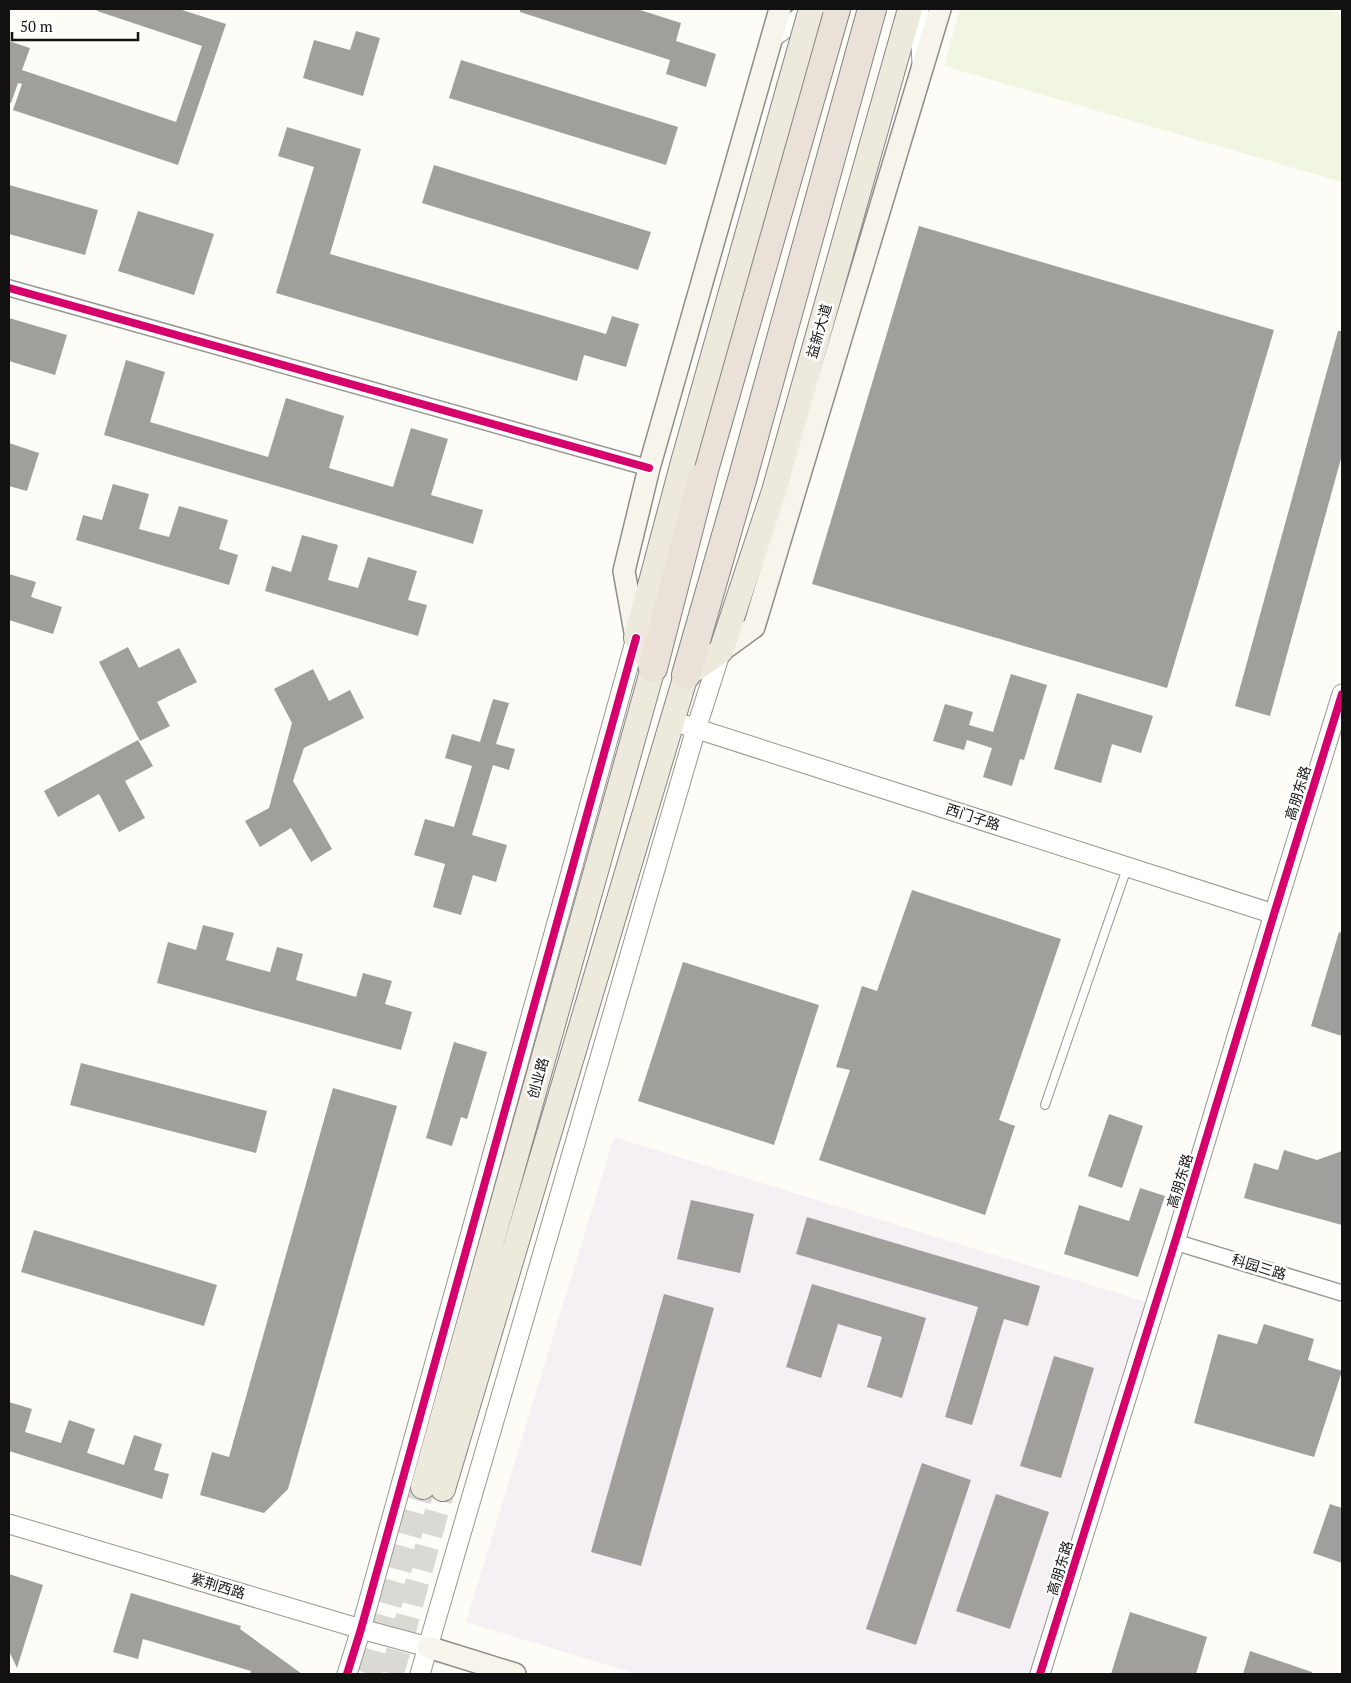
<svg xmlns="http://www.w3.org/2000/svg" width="1351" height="1683" font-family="'PT Serif','Noto Sans SC',serif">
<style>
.industrial{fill:#f5f0f3}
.pitch{fill:#f0f6e1}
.building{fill:#a19f9c}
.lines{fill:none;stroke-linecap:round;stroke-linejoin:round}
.primary-tunnel{stroke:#dad9d4;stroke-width:24;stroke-dasharray:24 12;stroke-linecap:butt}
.service-casing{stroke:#979795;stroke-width:10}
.minor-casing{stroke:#979795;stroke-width:18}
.tertiary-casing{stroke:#979795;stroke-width:21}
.secondary-casing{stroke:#8e8d8b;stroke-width:24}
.primary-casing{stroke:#858482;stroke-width:26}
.motorway-casing{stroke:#858482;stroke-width:30}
.service{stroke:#fffffe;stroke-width:8}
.minor{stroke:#fffffe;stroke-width:15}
.tertiary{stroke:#fffffe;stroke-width:19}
.secondary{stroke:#f6f4eb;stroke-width:21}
.primary{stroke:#ede9dc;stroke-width:24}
.motorway{stroke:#eae1d8;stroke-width:28}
.primary-bridge-casing{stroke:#858482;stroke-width:26;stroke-linecap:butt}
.primary-bridge{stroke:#ede9dc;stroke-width:24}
.cycleway-casing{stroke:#fff;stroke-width:11}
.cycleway{stroke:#d6006c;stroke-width:8}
.labels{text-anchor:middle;stroke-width:5;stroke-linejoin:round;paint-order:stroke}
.street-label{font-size:14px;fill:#111;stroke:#fff}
</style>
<rect width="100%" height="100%" fill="#fdfcf7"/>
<!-- industrial -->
<path class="industrial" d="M 614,1137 L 1146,1302 L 1031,1674 L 637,1674 L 466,1622 Z"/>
<!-- pitch -->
<path class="pitch" d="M 960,9 L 1325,9 L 1342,14 L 1342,182 L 944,66 Z"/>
<!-- building -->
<g class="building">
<path d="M 97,9 L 179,9 L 226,24 L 178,165 L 13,110 L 22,84 L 18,83 L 11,103 L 9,103 L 9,41 L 30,48 L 22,70 L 176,122 L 202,46 L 97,11 Z"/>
<path d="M 520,9 L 637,9 L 681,23 L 676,41 L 716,54 L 706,87 L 666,74 L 670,60 L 520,12 Z"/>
<path d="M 356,31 L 380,38 L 363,96 L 303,78 L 314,40 L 350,50 Z"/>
<path d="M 461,60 L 678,127 L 666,165 L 449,98 Z"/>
<path d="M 287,127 L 361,149 L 330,254 L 606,334 L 612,316 L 639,324 L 626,367 L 584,355 L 577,381 L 276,293 L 314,167 L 278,156 Z"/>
<path d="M 434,165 L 651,232 L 638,270 L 422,203 Z"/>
<path d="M 9,185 L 98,210 L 85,255 L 9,234 Z"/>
<path d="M 138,211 L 214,234 L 194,295 L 118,271 Z"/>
<path d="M 919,226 L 1274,330 L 1167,688 L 812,584 Z"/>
<path d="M 9,318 L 67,335 L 55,375 L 9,361 Z"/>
<path d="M 1338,331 L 1342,331 L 1342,455 L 1270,716 L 1235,706 Z"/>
<path d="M 126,360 L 165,372 L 150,422 L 268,457 L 286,398 L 344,416 L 329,468 L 393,487 L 411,428 L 448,439 L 431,495 L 483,510 L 473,544 L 104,435 Z"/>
<path d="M 9,443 L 39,453 L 27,491 L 9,486 Z"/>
<path d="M 113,484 L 149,494 L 139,529 L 169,537 L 179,506 L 228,520 L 219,549 L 238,555 L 229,585 L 76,540 L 83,515 L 102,520 Z"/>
<path d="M 302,535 L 338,545 L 328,580 L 358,588 L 368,557 L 417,571 L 408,600 L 427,605 L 418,636 L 265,591 L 272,566 L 291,572 Z"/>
<path d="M 9,574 L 36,582 L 31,597 L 62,607 L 53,634 L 9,620 Z"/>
<path d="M 128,647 L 139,668 L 179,648 L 197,682 L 157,702 L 170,726 L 140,741 L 99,662 Z"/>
<path d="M 313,669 L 329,701 L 350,690 L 364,718 L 304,748 L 293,781 L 332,849 L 311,862 L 291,828 L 260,847 L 245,821 L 269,808 L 292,723 L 274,689 Z"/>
<path d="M 1011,674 L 1047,685 L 1024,760 L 1020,759 L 1012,786 L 983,777 L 992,748 L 967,740 L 964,750 L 933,741 L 945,704 L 973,712 L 969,725 L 993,732 Z"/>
<path d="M 1077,693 L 1153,716 L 1141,753 L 1112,744 L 1101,783 L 1054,769 Z"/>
<path d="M 493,699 L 509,703 L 496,744 L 515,749 L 509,770 L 493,765 L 472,835 L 507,845 L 496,882 L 473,875 L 461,915 L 433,907 L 445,864 L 414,855 L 425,819 L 454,827 L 472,766 L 445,758 L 452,734 L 480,742 Z"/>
<path d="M 138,740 L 153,766 L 125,781 L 145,818 L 119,832 L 99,794 L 58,817 L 44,791 Z"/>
<path d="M 912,890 L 1061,939 L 999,1120 L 1015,1126 L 985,1215 L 819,1160 L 850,1070 L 836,1067 L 862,986 L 877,991 Z"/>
<path d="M 203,925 L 234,933 L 226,960 L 270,972 L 277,947 L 303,954 L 296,980 L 356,997 L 363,973 L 392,981 L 385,1004 L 412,1012 L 401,1050 L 157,983 L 168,942 L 196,950 Z"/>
<path d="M 1339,932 L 1342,933 L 1342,1036 L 1311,1026 Z"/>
<path d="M 683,962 L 819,1005 L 774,1145 L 638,1101 Z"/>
<path d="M 454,1042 L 487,1052 L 467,1119 L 461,1117 L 452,1146 L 426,1138 Z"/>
<path d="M 81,1063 L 267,1111 L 256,1153 L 70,1105 Z"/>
<path d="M 333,1088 L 397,1106 L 288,1489 L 264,1513 L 200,1495 L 212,1452 L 229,1457 Z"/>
<path d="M 1109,1114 L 1143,1126 L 1122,1188 L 1088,1176 Z"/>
<path d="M 1284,1150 L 1317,1160 L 1342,1151 L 1342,1225 L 1244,1198 L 1254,1163 L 1278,1170 Z"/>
<path d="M 1140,1188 L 1165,1196 L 1138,1277 L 1064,1254 L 1079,1205 L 1129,1221 Z"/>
<path d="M 691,1200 L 754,1214 L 740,1273 L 677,1259 Z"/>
<path d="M 807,1217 L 1040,1286 L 1028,1326 L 1004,1319 L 972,1425 L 945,1417 L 978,1307 L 796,1254 Z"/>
<path d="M 34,1230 L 217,1285 L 204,1326 L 21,1272 Z"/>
<path d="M 812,1284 L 926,1318 L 902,1398 L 867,1387 L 882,1337 L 838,1324 L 821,1378 L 786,1367 Z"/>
<path d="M 664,1294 L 714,1308 L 641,1566 L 591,1552 Z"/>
<path d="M 1264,1324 L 1314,1339 L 1308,1360 L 1342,1371 L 1314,1457 L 1194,1423 L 1218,1334 L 1257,1344 Z"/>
<path d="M 1054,1356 L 1094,1368 L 1061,1478 L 1020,1466 Z"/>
<path d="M 9,1402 L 32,1409 L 25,1432 L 61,1443 L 69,1420 L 95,1429 L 87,1453 L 124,1465 L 134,1435 L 162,1444 L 154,1470 L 169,1474 L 162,1499 L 9,1451 Z"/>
<path d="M 922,1463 L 971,1480 L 916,1645 L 866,1629 Z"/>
<path d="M 996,1494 L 1049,1512 L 1010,1629 L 956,1611 Z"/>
<path d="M 1330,1504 L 1342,1508 L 1342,1563 L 1313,1553 Z"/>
<path d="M 9,1574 L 43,1585 L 17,1668 L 9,1651 Z"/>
<path d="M 131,1593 L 241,1626 L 240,1629 L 302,1674 L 250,1674 L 251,1671 L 143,1639 L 138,1659 L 113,1652 Z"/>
<path d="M 1130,1612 L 1207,1637 L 1196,1674 L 1111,1674 Z"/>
<path d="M 1250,1651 L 1312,1672 L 1312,1674 L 1243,1674 Z"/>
</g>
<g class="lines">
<!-- primary-tunnel -->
<g class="primary-tunnel">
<path d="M 370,1674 L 423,1487"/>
<path d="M 392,1674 L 443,1489"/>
</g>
<!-- service casing -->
<g class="service-casing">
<path id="service" d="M 1045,1105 L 1127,868"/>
</g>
<!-- minor casing -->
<g class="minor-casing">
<g id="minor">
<path d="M 9,288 L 649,468"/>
<path d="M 1175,1242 L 1342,1293"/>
</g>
</g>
<!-- tertiary casing -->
<g class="tertiary-casing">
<g id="tertiary">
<path d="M 913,9 L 919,13 L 922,63"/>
<path d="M 771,39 L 811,9"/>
<path d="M 685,725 L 1274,914"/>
<path d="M 9,1524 L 361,1629 L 428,1647"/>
<path d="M 347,1674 L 361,1629 L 636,638"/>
<path d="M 420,1674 L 696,729 L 721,651"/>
<path d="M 1040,1674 L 1175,1242 L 1274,914 L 1342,694"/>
</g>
</g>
<!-- secondary casing -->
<g class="secondary-casing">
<g id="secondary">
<path d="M 636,638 L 624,571 L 649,468 L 780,9"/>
<path d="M 721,651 L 754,627 L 940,9"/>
<path d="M 428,1647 L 515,1674"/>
</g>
</g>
<!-- primary casing -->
<g class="primary-casing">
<g id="primary">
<path d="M 423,1487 L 653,668 L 636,638 L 683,462"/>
<path d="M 443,1489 L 686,675 L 721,651 L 774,491 L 910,9"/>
</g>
</g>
<!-- motorway casing -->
<g class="motorway-casing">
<g id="motorway">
<path d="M 653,668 L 704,470 L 836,9"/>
<path d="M 686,675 L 742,480 L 872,9"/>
</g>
</g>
<!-- service -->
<use href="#service" class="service"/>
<!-- minor -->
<use href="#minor" class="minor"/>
<!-- tertiary -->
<use href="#tertiary" class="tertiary"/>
<!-- secondary -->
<use href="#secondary" class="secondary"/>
<!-- primary -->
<use href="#primary" class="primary"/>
<!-- motorway -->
<use href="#motorway" class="motorway"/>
<!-- primary-bridge casing -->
<g class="primary-bridge-casing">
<path id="primary-bridge" d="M 683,462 L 811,9"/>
</g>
<!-- primary-bridge -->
<use href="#primary-bridge" class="primary-bridge"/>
<!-- cycleway casing -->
<g class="cycleway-casing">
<g id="cycleway">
<path d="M 9,288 L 649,468"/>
<path d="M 347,1674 L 361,1629 L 636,638"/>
<path d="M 1040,1674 L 1175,1242 L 1274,914 L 1342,694"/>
</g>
</g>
<!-- cycleway -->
<use href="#cycleway" class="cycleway"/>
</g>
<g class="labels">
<!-- street labels -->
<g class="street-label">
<text transform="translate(819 331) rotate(-74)" y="5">益新大道</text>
<text transform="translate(1298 793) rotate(-73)" y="5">高朋东路</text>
<text transform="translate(973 817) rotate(18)" y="5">西门子路</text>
<text transform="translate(538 1078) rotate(-74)" y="5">创业路</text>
<text transform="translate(1180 1181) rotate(-73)" y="5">高朋东路</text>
<text transform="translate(1259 1267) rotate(17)" y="5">科园三路</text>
<text transform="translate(1060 1568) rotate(-73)" y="5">高朋东路</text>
<text transform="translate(218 1586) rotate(17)" y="5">紫荆西路</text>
</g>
</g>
<!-- border -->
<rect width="1351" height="1683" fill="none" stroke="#111111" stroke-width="20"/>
<!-- scale -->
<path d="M12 32v8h126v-8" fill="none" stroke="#111111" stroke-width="2.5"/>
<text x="20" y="32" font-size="15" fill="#111111" stroke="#ffffff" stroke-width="4" paint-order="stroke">50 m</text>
</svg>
